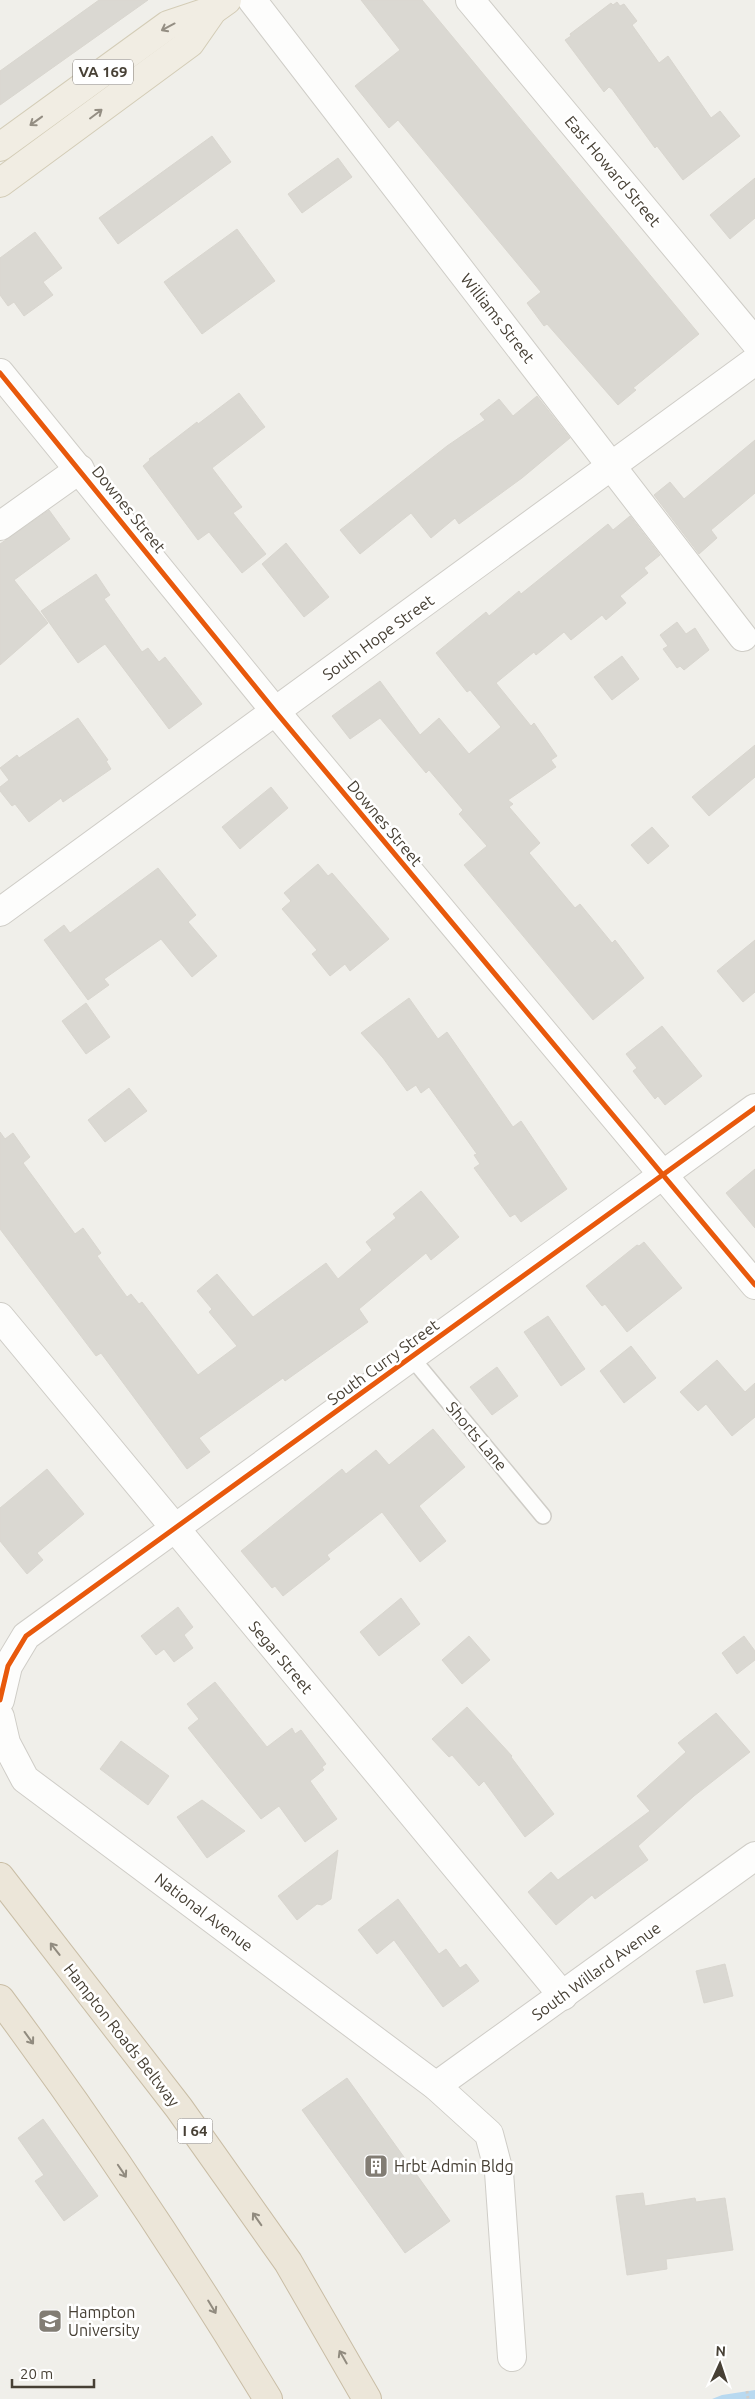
<svg xmlns="http://www.w3.org/2000/svg" width="755" height="2399" font-family="Ubuntu,sans-serif">
<style>
.water{fill:#b8d9f0}
.building{fill:#dad8d2;stroke:#d9d6cf}
.lines{fill:none;stroke-linecap:round;stroke-linejoin:round}
.lane-casing{stroke:#cfcdc7;stroke-width:18}
.street-casing{stroke:#cfcdc7;stroke-width:30}
.primary-casing{stroke:#d3ccb6;stroke-width:30}
.highway-casing{stroke:#c9bda5;stroke-width:30}
.path{stroke:#d1ceca;stroke-width:3;stroke-dasharray:2.5 2.5;stroke-linecap:butt}
.lane{stroke:#fdfdfc;stroke-width:15}
.street{stroke:#fdfdfc;stroke-width:28}
.primary{stroke:#f1ede3;stroke-width:28}
.highway{stroke:#ece6d9;stroke-width:28}
.cycleway-casing{stroke:#fff;stroke-width:8}
.cycleway{stroke:#e8590c;stroke-width:5}
.oneway{stroke:#948e83}
.oneway2{stroke:#918b7f}
.labels{text-anchor:middle;stroke-width:5;stroke-linejoin:round;paint-order:stroke}
.shield{fill:#fff;stroke:#7e7972;stroke-width:1}
.shield-label{font-size:15px;font-weight:bold;fill:#474035}
.street-label{font-size:16px;fill:#474035;stroke:#fff}
.poi-label{font-size:16px;fill:#474035;stroke:#fff;text-anchor:start}
</style>
<rect width="100%" height="100%" fill="#f0efea"/>
<!-- water -->
<path class="water" d="M 755,2390 L 755,2399 L 712,2399 L 722,2395 Z"/>
<!-- building -->
<g class="building">
<path d="M 99,0 L 148,0 L 0,105 L 0,71 Z"/>
<path d="M 361,0 L 422,0 L 699,334 L 633,388 L 636,390 L 618,405 L 547,324 L 544,326 L 527,303 L 541,292 L 398,120 L 389,128 L 355,86 L 400,50 Z"/>
<path d="M 617,2 L 620,6 L 624,4 L 637,21 L 632,25 L 659,63 L 668,56 L 711,118 L 720,111 L 740,136 L 683,180 L 657,146 L 655,148 L 612,89 L 609,87 L 604,92 L 565,40 L 571,36 L 570,34 L 611,3 L 613,5 Z"/>
<path d="M 212,136 L 231,162 L 118,244 L 99,218 Z"/>
<path d="M 338,158 L 352,177 L 302,213 L 288,194 Z"/>
<path d="M 755,178 L 755,218 L 730,239 L 710,215 Z"/>
<path d="M 237,229 L 275,281 L 202,334 L 164,282 Z"/>
<path d="M 35,232 L 62,268 L 43,282 L 53,295 L 24,316 L 14,302 L 8,306 L 0,295 L 0,258 Z"/>
<path d="M 239,393 L 265,427 L 212,468 L 242,507 L 233,513 L 266,554 L 242,573 L 209,532 L 198,540 L 143,466 L 150,460 L 149,459 L 197,422 L 198,424 Z"/>
<path d="M 537,396 L 570,438 L 522,478 L 459,524 L 455,518 L 431,538 L 411,513 L 360,554 L 340,530 L 447,446 L 485,420 L 480,414 L 499,399 L 513,416 Z"/>
<path d="M 755,440 L 755,493 L 711,530 L 717,538 L 699,554 L 654,495 L 670,482 L 684,499 Z"/>
<path d="M 49,510 L 70,539 L 14,580 L 48,623 L 0,665 L 0,544 Z"/>
<path d="M 630,516 L 660,555 L 644,568 L 648,573 L 620,596 L 626,603 L 606,620 L 602,615 L 571,640 L 564,632 L 536,655 L 534,652 L 496,683 L 531,726 L 534,723 L 557,756 L 551,760 L 556,767 L 508,800 L 513,804 L 509,807 L 540,843 L 529,853 L 575,908 L 580,904 L 612,943 L 615,940 L 644,978 L 593,1020 L 464,865 L 487,846 L 459,814 L 463,810 L 429,770 L 426,773 L 380,718 L 350,739 L 332,716 L 380,681 L 420,735 L 439,718 L 469,754 L 501,727 L 470,690 L 467,692 L 436,653 L 486,612 L 489,616 L 519,591 L 521,594 L 608,524 L 613,530 Z"/>
<path d="M 286,543 L 329,597 L 304,617 L 262,564 Z"/>
<path d="M 96,574 L 110,595 L 104,599 L 142,652 L 148,648 L 159,662 L 165,657 L 202,704 L 169,729 L 105,644 L 78,663 L 41,611 Z"/>
<path d="M 677,622 L 686,634 L 695,628 L 709,650 L 684,670 L 680,666 L 677,668 L 663,649 L 668,646 L 660,635 Z"/>
<path d="M 622,656 L 639,679 L 612,700 L 594,677 Z"/>
<path d="M 78,718 L 108,760 L 106,761 L 111,769 L 63,802 L 61,798 L 29,822 L 15,804 L 12,806 L 0,791 L 0,787 L 9,780 L 0,768 L 17,755 L 19,758 Z"/>
<path d="M 755,745 L 755,777 L 709,816 L 692,797 Z"/>
<path d="M 271,787 L 288,808 L 240,849 L 222,827 Z"/>
<path d="M 652,827 L 669,846 L 648,864 L 631,845 Z"/>
<path d="M 318,864 L 328,876 L 332,873 L 389,939 L 350,971 L 345,964 L 330,976 L 312,954 L 317,950 L 282,909 L 291,901 L 284,893 Z"/>
<path d="M 158,868 L 196,915 L 188,922 L 217,956 L 192,977 L 161,939 L 104,979 L 109,985 L 88,1000 L 44,940 L 64,925 L 70,933 Z"/>
<path d="M 755,940 L 755,992 L 743,1002 L 717,971 Z"/>
<path d="M 409,998 L 438,1039 L 447,1032 L 513,1127 L 521,1121 L 567,1189 L 521,1222 L 515,1214 L 510,1217 L 474,1168 L 480,1164 L 474,1155 L 477,1154 L 429,1087 L 421,1093 L 416,1085 L 407,1091 L 383,1058 L 361,1033 Z"/>
<path d="M 86,1003 L 110,1037 L 86,1054 L 62,1021 Z"/>
<path d="M 662,1026 L 702,1076 L 665,1105 L 658,1096 L 655,1099 L 633,1071 L 637,1068 L 626,1054 Z"/>
<path d="M 129,1088 L 147,1111 L 105,1142 L 88,1120 Z"/>
<path d="M 0,1132 L 5,1139 L 13,1133 L 30,1157 L 23,1163 L 75,1234 L 83,1228 L 101,1253 L 97,1256 L 127,1297 L 131,1294 L 139,1304 L 142,1302 L 198,1375 L 237,1346 L 209,1312 L 212,1309 L 197,1291 L 217,1274 L 253,1317 L 326,1263 L 338,1279 L 372,1250 L 366,1242 L 396,1218 L 393,1214 L 421,1191 L 459,1237 L 431,1260 L 426,1253 L 359,1309 L 368,1322 L 285,1381 L 283,1378 L 199,1438 L 210,1452 L 187,1469 L 101,1353 L 96,1356 L 0,1229 Z"/>
<path d="M 755,1169 L 755,1228 L 726,1193 Z"/>
<path d="M 644,1242 L 682,1288 L 627,1332 L 605,1304 L 602,1306 L 586,1286 L 637,1245 L 639,1246 Z"/>
<path d="M 548,1316 L 585,1369 L 561,1386 L 524,1332 Z"/>
<path d="M 631,1346 L 656,1378 L 624,1403 L 600,1371 Z"/>
<path d="M 717,1360 L 745,1392 L 755,1383 L 755,1417 L 732,1436 L 706,1404 L 698,1411 L 680,1392 Z"/>
<path d="M 497,1367 L 518,1396 L 492,1415 L 470,1387 Z"/>
<path d="M 433,1429 L 465,1467 L 419,1506 L 446,1541 L 420,1562 L 382,1512 L 327,1555 L 330,1559 L 283,1596 L 275,1586 L 272,1588 L 241,1551 L 342,1469 L 346,1474 L 376,1450 L 389,1465 Z"/>
<path d="M 47,1469 L 84,1514 L 37,1553 L 43,1560 L 27,1574 L 0,1541 L 0,1508 Z"/>
<path d="M 401,1598 L 420,1624 L 379,1656 L 360,1632 Z"/>
<path d="M 178,1607 L 193,1627 L 184,1635 L 193,1648 L 174,1662 L 164,1649 L 156,1655 L 141,1636 Z"/>
<path d="M 469,1636 L 490,1660 L 462,1684 L 442,1660 Z"/>
<path d="M 744,1636 L 755,1651 L 755,1660 L 737,1674 L 722,1653 Z"/>
<path d="M 215,1682 L 267,1747 L 292,1728 L 295,1734 L 301,1730 L 326,1764 L 322,1767 L 324,1770 L 310,1781 L 337,1819 L 305,1842 L 279,1806 L 261,1819 L 188,1728 L 199,1719 L 187,1704 Z"/>
<path d="M 467,1707 L 512,1756 L 511,1757 L 554,1814 L 525,1837 L 484,1781 L 479,1786 L 452,1755 L 449,1757 L 432,1739 Z"/>
<path d="M 716,1713 L 750,1752 L 694,1796 L 638,1846 L 648,1860 L 595,1899 L 592,1895 L 556,1925 L 528,1892 L 551,1872 L 558,1880 L 650,1811 L 637,1796 L 686,1752 L 678,1743 Z"/>
<path d="M 121,1741 L 169,1776 L 148,1805 L 100,1769 Z"/>
<path d="M 202,1800 L 245,1831 L 207,1858 L 177,1817 Z"/>
<path d="M 338,1850 L 331,1899 L 322,1905 L 317,1904 L 297,1920 L 278,1896 Z"/>
<path d="M 398,1899 L 439,1954 L 446,1949 L 460,1968 L 466,1964 L 479,1981 L 443,2007 L 394,1940 L 377,1954 L 358,1930 Z"/>
<path d="M 725,1964 L 733,1996 L 704,2003 L 696,1971 Z"/>
<path d="M 347,2078 L 450,2221 L 405,2253 L 302,2110 Z"/>
<path d="M 43,2119 L 98,2196 L 64,2221 L 35,2181 L 44,2175 L 18,2138 Z"/>
<path d="M 643,2193 L 645,2206 L 695,2198 L 696,2202 L 725,2198 L 733,2250 L 666,2259 L 667,2269 L 627,2275 L 616,2196 Z"/>
</g>
<g class="lines">
<!-- lane casing -->
<g class="lane-casing">
<path id="lane" d="M 411,1357 L 543,1516"/>
</g>
<!-- street casing -->
<g class="street-casing">
<g id="street">
<path d="M 252,0 L 743,637"/>
<path d="M 470,0 L 755,342"/>
<path d="M 0,373 L 275,711 L 755,1285"/>
<path d="M 0,526 L 80,469"/>
<path d="M 0,912 L 755,361"/>
<path d="M 0,1317 L 563,1996"/>
<path d="M 0,1700 L 8,1666 L 26,1636 L 755,1108"/>
<path d="M 0,1717 L 6,1743 L 25,1779 L 436,2086 L 489,2134 L 499,2172 L 512,2357"/>
<path d="M 436,2086 L 755,1856"/>
</g>
</g>
<!-- primary casing -->
<g class="primary-casing">
<g id="primary">
<path d="M 0,147 L 168,25 L 213,10"/>
<path d="M 0,183 L 190,43 L 213,10 L 227,0"/>
</g>
</g>
<!-- highway casing -->
<g class="highway-casing">
<g id="highway">
<path d="M 0,1877 L 179,2108 L 288,2262 L 367,2399"/>
<path d="M 0,1999 C 96,2128 185,2262 268,2399"/>
</g>
</g>
<!-- path -->
<path class="path" d="M 747,2391 L 748,2399"/>
<!-- lane -->
<use href="#lane" class="lane"/>
<!-- street -->
<use href="#street" class="street"/>
<!-- primary -->
<use href="#primary" class="primary"/>
<!-- highway -->
<use href="#highway" class="highway"/>
<!-- cycleway casing -->
<g class="cycleway-casing">
<g id="cycleway">
<path d="M 0,373 L 275,711 L 755,1285"/>
<path d="M 0,1700 L 8,1666 L 26,1636 L 755,1108"/>
</g>
</g>
<!-- cycleway -->
<use href="#cycleway" class="cycleway"/>
</g>
<!-- one-way arrows -->
<defs><path id="oneway-shaft" d="M-6 0H5M1.5-3L5.5 0L1.5 3" fill="none" stroke-width="1.6" stroke-linecap="round" stroke-linejoin="round" transform="scale(1.25)"/></defs>
<g class="oneway">
<use href="#oneway-shaft" transform="translate(168 27) rotate(152)"/>
<use href="#oneway-shaft" transform="translate(96 114) rotate(-37)"/>
<use href="#oneway-shaft" transform="translate(36 121) rotate(144)"/>
</g>
<g class="oneway2">
<use href="#oneway-shaft" transform="translate(55 1949) rotate(-128)"/>
<use href="#oneway-shaft" transform="translate(29 2038) rotate(54)"/>
<use href="#oneway-shaft" transform="translate(122 2171) rotate(56)"/>
<use href="#oneway-shaft" transform="translate(257 2219) rotate(-125)"/>
<use href="#oneway-shaft" transform="translate(212 2307) rotate(59)"/>
<use href="#oneway-shaft" transform="translate(343 2357) rotate(-120)"/>
</g>
<!-- icons -->
<defs>
<g id="building-square" transform="scale(1.25)"><rect x="-9" y="-9" width="18" height="18" rx="4" fill="#827d74" stroke="#fff"/><path d="M-4-6H4V6H1V3H-1V6H-4ZM-2.5-4.3h1.7v1.8h-1.7ZM.8-4.3h1.7v1.8H.8ZM-2.5-1h1.7V.8h-1.7ZM.8-1h1.7V.8H.8Z" fill="#fff"/></g>
<g id="university-square" transform="scale(1.25)"><rect x="-9" y="-9" width="18" height="18" rx="4" fill="#827d74" stroke="#fff"/><path d="M0-5L7-2L0 1L-7-2ZM-4 1L0 2.5L4 1V4Q0 6-4 4Z" fill="#fff"/></g>
</defs>
<g fill-rule="evenodd">
<use href="#building-square" x="376" y="2166"/>
<use href="#university-square" x="50" y="2321"/>
</g>
<g class="labels">
<!-- shield labels -->
<g class="shield">
<rect x="73" y="59.5" width="60" height="25" rx="4"/>
<rect x="177.5" y="2118.5" width="35" height="25" rx="4"/>
</g>
<g class="shield-label">
<text x="103" y="77">VA 169</text>
<text x="195" y="2136">I 64</text>
</g>
<!-- street labels -->
<g class="street-label">
<text transform="translate(613 171) rotate(50)" y="6">East Howard Street</text>
<text transform="translate(498 318) rotate(52)" y="6">Williams Street</text>
<text transform="translate(129 509) rotate(51)" y="6">Downes Street</text>
<text transform="translate(378 637) rotate(-36)" y="6">South Hope Street</text>
<text transform="translate(385 823) rotate(50)" y="6">Downes Street</text>
<text transform="translate(383 1362) rotate(-36)" y="6">South Curry Street</text>
<text transform="translate(477 1436) rotate(50)" y="6">Shorts Lane</text>
<text transform="translate(281 1657) rotate(50)" y="6">Segar Street</text>
<text transform="translate(204 1912) rotate(37)" y="6">National Avenue</text>
<text transform="translate(596 1971) rotate(-36)" y="6">South Willard Avenue</text>
<text transform="translate(122 2035) rotate(52)" y="6">Hampton Roads Beltway</text>
</g>
<!-- poi labels -->
<g class="poi-label">
<text x="394" y="2172">Hrbt Admin Bldg</text>
<text x="68" y="2318">Hampton<tspan x="68" dy="18">University</tspan></text>
</g>
</g>
<!-- north arrow -->
<g transform="translate(720 2364) rotate(3)" stroke="#ffffff" stroke-width="4" paint-order="stroke">
<path d="M0-4L9 19L0 12L-9 19Z" fill="#474035"/>
<text y="-8" font-size="14" font-weight="bold" text-anchor="middle" fill="#474035">N</text>
</g>
<!-- scale -->
<path d="M12 2379v8h82v-8" fill="none" stroke="#474035" stroke-width="2.5"/>
<text x="20" y="2379" font-size="15" fill="#474035" stroke="#ffffff" stroke-width="4" paint-order="stroke">20 m</text>
</svg>
